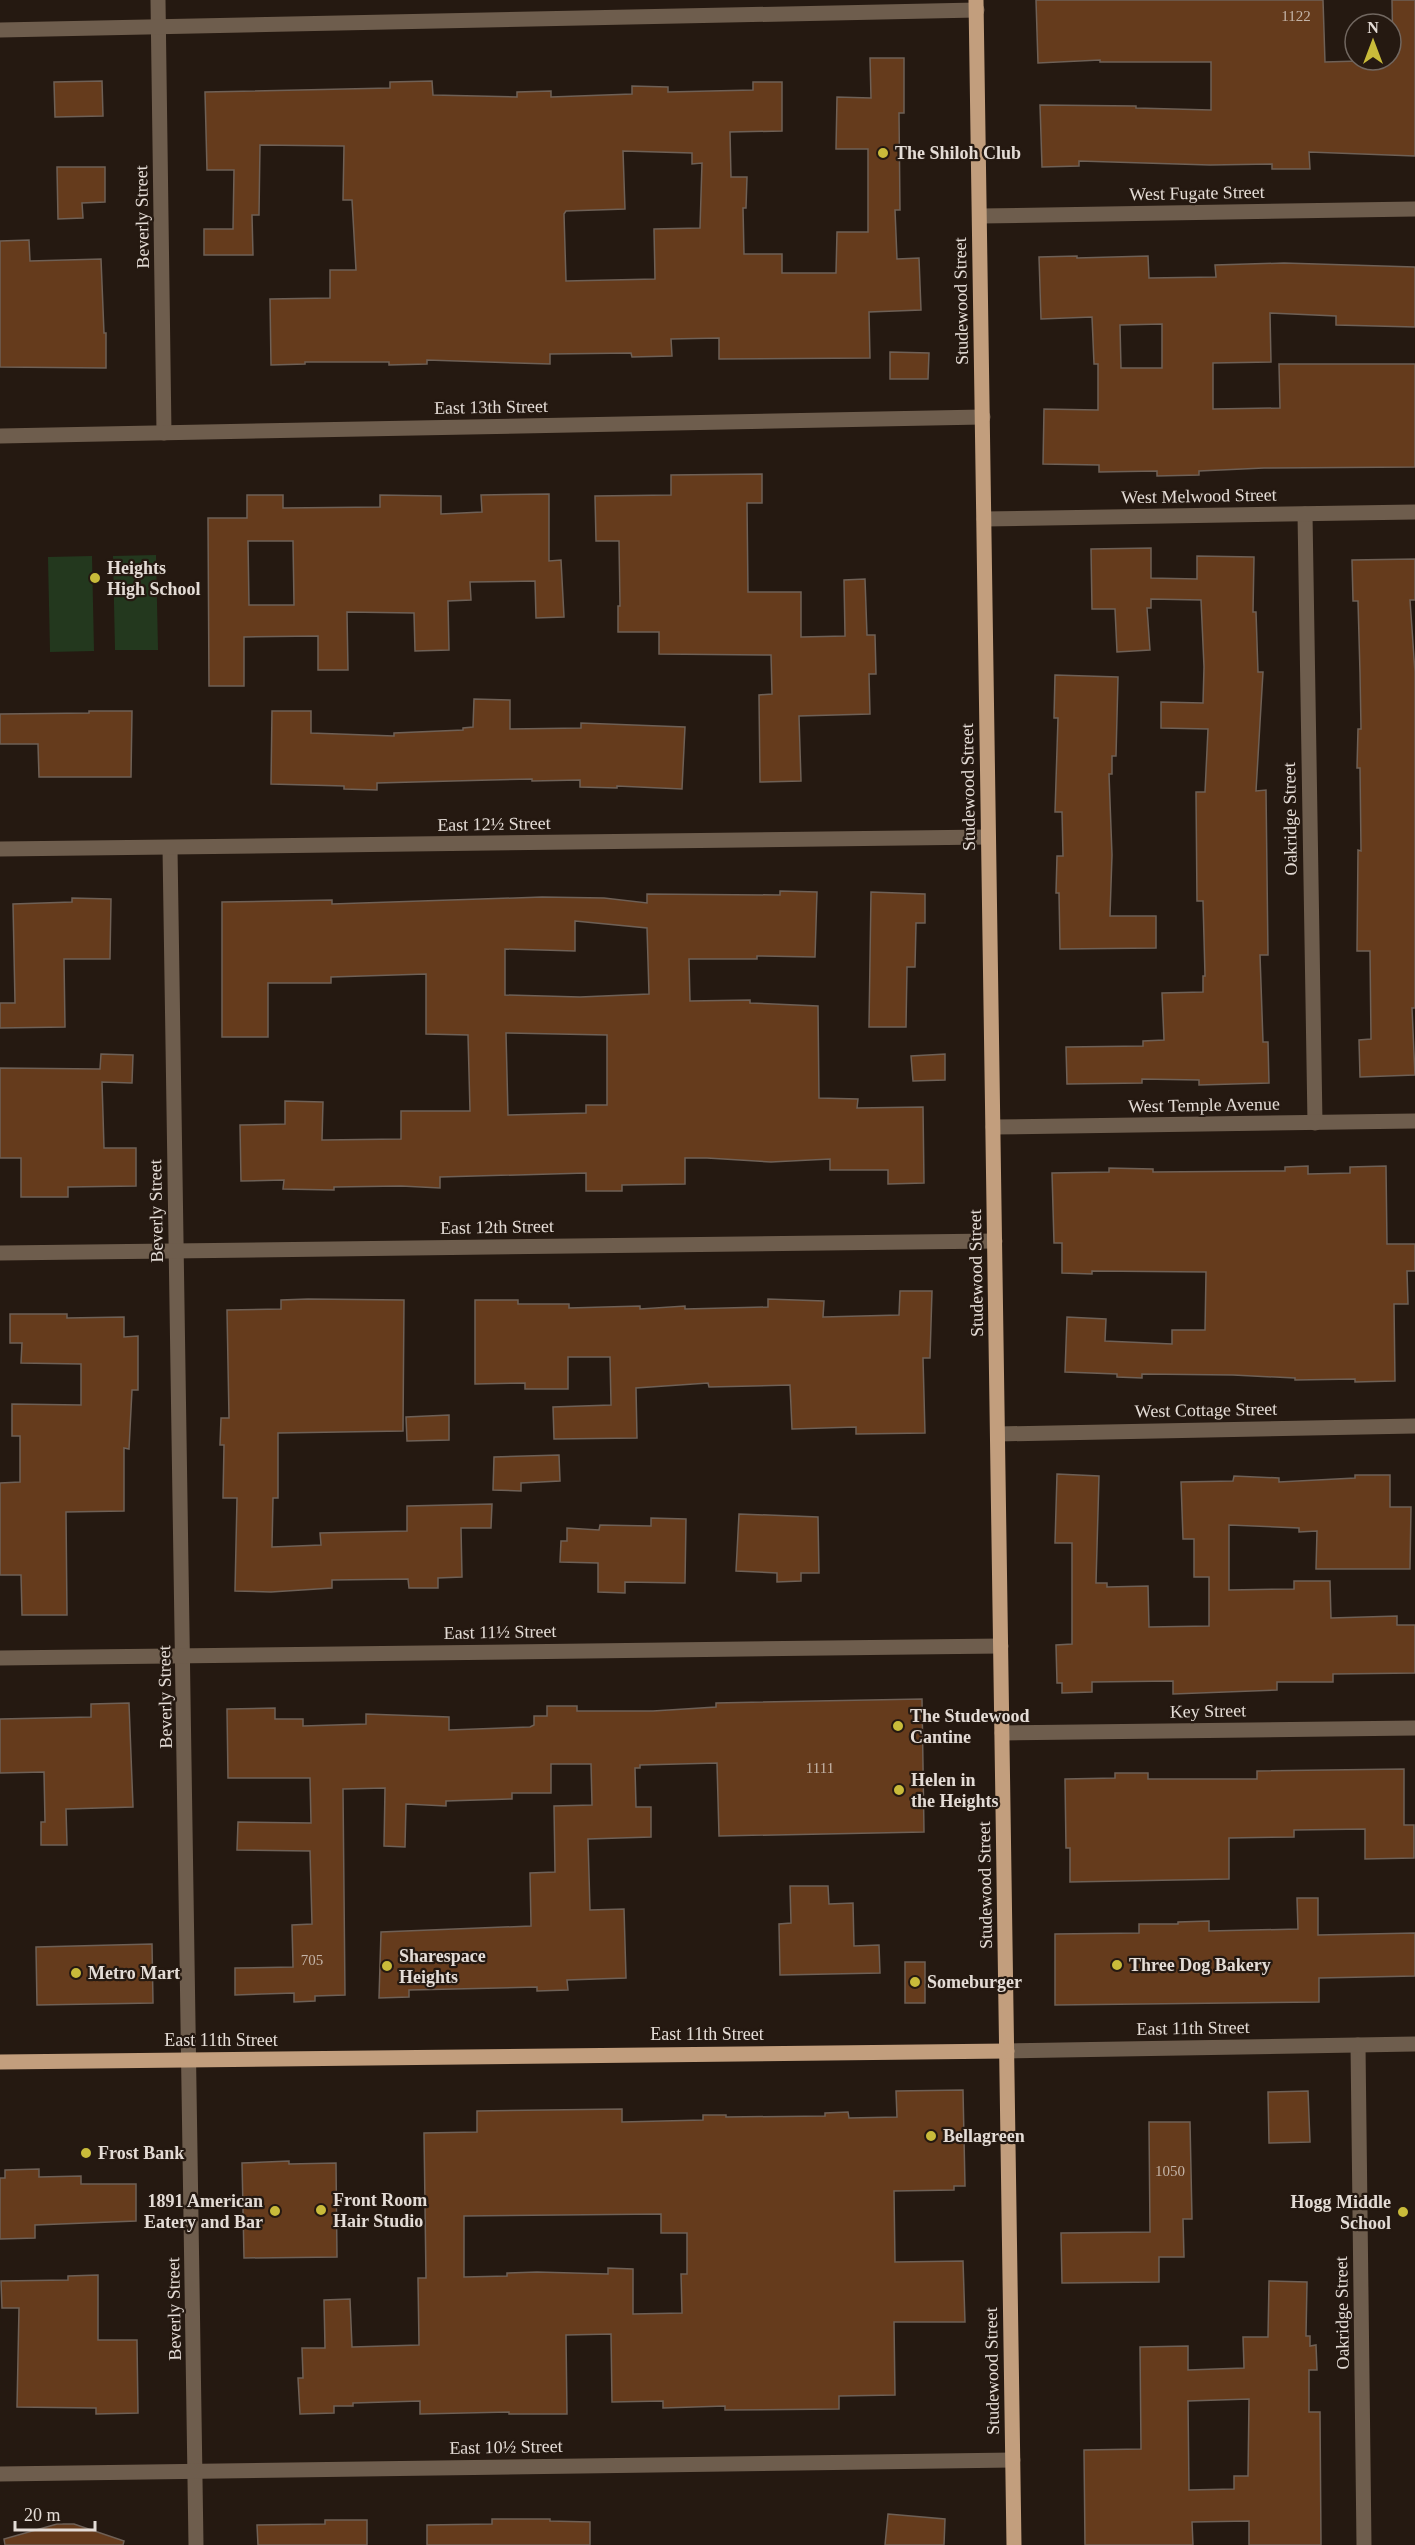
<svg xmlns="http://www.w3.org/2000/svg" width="1415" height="2545" font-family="Georgia,serif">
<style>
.green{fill:#23381e}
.building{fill:#653b1c;stroke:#6e6056;stroke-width:1.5;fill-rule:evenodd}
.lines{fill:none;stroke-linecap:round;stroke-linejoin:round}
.minor{stroke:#6e5d4d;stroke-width:15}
.major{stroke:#c29e7d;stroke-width:15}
.poi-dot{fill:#c9bb3a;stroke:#251911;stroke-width:2}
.labels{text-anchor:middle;stroke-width:4.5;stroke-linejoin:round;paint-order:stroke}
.number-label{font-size:15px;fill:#c4b4a8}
.poi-label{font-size:18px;font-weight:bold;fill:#e4dcd6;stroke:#251911;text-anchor:start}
.street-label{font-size:18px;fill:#e4dcd6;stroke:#251911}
</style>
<rect width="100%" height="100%" fill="#251911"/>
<!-- green -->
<g class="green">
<path d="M 156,555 L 158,650 L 115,650 L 113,556 Z"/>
<path d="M 92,556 L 94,651 L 50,652 L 48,557 Z"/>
</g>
<!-- building -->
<g class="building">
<path d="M 1036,0 L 1323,0 L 1325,62 L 1393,60 L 1392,0 L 1415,0 L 1415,156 L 1309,152 L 1310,169 L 1272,169 L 1272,164 L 1210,165 L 1079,161 L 1079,166 L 1042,167 L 1040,105 L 1136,106 L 1136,108 L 1211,110 L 1211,62 L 1100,62 L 1100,60 L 1038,63 Z"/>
<path d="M 870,58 L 904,58 L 904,113 L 899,113 L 900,210 L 895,210 L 897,259 L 919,258 L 921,310 L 869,312 L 870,358 L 719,359 L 719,338 L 671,339 L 672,356 L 632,357 L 631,353 L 550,354 L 550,364 L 427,360 L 427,364 L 389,365 L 389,362 L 305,362 L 305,364 L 271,365 L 270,299 L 330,298 L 330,270 L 356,270 L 352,200 L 343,200 L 344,146 L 260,145 L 259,215 L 252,215 L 253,255 L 204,255 L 204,229 L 233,229 L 234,170 L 207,170 L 205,92 L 390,88 L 390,82 L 432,81 L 433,95 L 517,97 L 517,92 L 551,91 L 551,97 L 632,94 L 632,86 L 668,87 L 668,92 L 753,90 L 753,82 L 782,82 L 782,131 L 730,132 L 731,177 L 747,177 L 746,208 L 743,208 L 744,254 L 782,254 L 782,273 L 836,273 L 837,232 L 868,232 L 868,149 L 836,149 L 837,97 L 871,98 ZM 623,151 L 692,153 L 692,164 L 702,163 L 700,228 L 654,229 L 655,279 L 566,281 L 564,214 L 566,211 L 625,209 Z"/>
<path d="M 102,81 L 103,116 L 55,117 L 54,82 Z"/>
<path d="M 57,167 L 105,167 L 105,202 L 82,203 L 83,218 L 58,219 Z"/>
<path d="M 29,240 L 30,261 L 101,259 L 104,333 L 106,333 L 106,368 L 0,367 L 0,241 Z"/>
<path d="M 1077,256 L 1077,258 L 1148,256 L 1149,278 L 1216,277 L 1215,265 L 1284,263 L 1415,267 L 1415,327 L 1336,325 L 1336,316 L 1270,313 L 1271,362 L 1213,363 L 1213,409 L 1280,408 L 1279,364 L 1415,364 L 1415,467 L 1264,468 L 1199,471 L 1199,475 L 1157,476 L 1157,471 L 1099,472 L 1099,465 L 1043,464 L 1044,409 L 1098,410 L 1098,364 L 1094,364 L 1092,317 L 1041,319 L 1039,257 ZM 1162,324 L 1162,368 L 1121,368 L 1120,325 Z"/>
<path d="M 890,352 L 929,353 L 928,379 L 890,379 Z"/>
<path d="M 762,474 L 762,503 L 747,503 L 748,592 L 801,592 L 801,637 L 845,636 L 844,580 L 865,579 L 867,635 L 875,635 L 876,674 L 869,674 L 870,714 L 799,716 L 801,781 L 760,782 L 759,695 L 772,694 L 771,655 L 659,654 L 659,632 L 618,632 L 618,606 L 620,606 L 619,541 L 596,541 L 595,496 L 671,495 L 671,475 Z"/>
<path d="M 549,494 L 549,561 L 561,560 L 564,617 L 536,618 L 535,581 L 470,582 L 471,600 L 448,601 L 449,650 L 415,651 L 414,613 L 347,612 L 348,670 L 318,670 L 318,636 L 244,637 L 244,686 L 209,686 L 208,518 L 247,518 L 247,495 L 283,495 L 283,508 L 380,507 L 380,495 L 441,496 L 441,514 L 482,512 L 481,495 ZM 248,541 L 293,541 L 294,605 L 249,605 Z"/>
<path d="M 1151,548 L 1151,578 L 1197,579 L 1197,556 L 1254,557 L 1253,612 L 1256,612 L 1258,672 L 1263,672 L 1256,791 L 1266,790 L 1268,955 L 1260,955 L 1263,1042 L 1268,1042 L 1269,1083 L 1199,1085 L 1199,1080 L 1142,1079 L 1142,1083 L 1067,1084 L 1066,1047 L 1143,1046 L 1143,1041 L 1164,1040 L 1162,993 L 1203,992 L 1203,976 L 1205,976 L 1203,901 L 1197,901 L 1196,792 L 1205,792 L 1208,729 L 1161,728 L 1161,702 L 1203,703 L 1204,667 L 1201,600 L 1151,599 L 1151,608 L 1147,608 L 1150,650 L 1117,652 L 1115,609 L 1092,609 L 1091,549 Z"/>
<path d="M 1415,559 L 1415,600 L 1410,600 L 1415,672 L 1415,1008 L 1412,1008 L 1415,1075 L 1360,1077 L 1359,1040 L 1371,1039 L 1370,951 L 1357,951 L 1358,850 L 1361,851 L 1360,768 L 1357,768 L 1358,729 L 1361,729 L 1360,673 L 1358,601 L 1353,601 L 1352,560 Z"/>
<path d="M 1055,675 L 1118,677 L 1116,756 L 1112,756 L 1112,774 L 1109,774 L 1112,855 L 1110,916 L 1156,916 L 1156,948 L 1060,949 L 1059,893 L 1056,893 L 1057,856 L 1063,856 L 1062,812 L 1055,812 L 1058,718 L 1054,718 Z"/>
<path d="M 474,699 L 510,700 L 510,729 L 581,728 L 581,723 L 685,727 L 682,789 L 617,786 L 617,788 L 580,787 L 580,780 L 532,781 L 532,779 L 377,783 L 377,790 L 344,789 L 344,786 L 271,784 L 272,711 L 311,711 L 311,733 L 394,736 L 394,733 L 463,730 L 463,728 L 473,727 Z"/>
<path d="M 89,711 L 132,711 L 131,777 L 39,777 L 38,744 L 0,744 L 0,714 L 89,713 Z"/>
<path d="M 780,891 L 817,892 L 815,957 L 757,956 L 757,959 L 689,959 L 690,1001 L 750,1000 L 750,1003 L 818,1006 L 819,1098 L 858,1099 L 857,1108 L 923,1107 L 924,1183 L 888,1184 L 888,1170 L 830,1170 L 830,1159 L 771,1162 L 707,1158 L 685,1158 L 685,1184 L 622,1185 L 622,1191 L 586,1191 L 586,1173 L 440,1177 L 440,1188 L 401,1186 L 334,1187 L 334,1190 L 283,1189 L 284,1180 L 241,1181 L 240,1125 L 285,1124 L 285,1101 L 323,1102 L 322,1140 L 401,1139 L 401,1111 L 470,1111 L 468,1035 L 426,1034 L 426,974 L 331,977 L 331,983 L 268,983 L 268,1037 L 222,1037 L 222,902 L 332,900 L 332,904 L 542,897 L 604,898 L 647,903 L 647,894 L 780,895 ZM 575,921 L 647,928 L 649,994 L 580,997 L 505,995 L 505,949 L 575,951 ZM 506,1033 L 607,1035 L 607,1105 L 586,1105 L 586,1113 L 508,1115 Z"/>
<path d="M 871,892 L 925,894 L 925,923 L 916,923 L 915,967 L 907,967 L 906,1027 L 869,1027 Z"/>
<path d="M 72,898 L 111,899 L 110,959 L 64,959 L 65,1027 L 0,1028 L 0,1003 L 15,1003 L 13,904 L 72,902 Z"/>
<path d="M 101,1054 L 133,1055 L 132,1083 L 102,1082 L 104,1148 L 136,1148 L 136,1186 L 68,1187 L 68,1197 L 21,1197 L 21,1158 L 0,1158 L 0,1068 L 100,1069 Z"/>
<path d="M 945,1054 L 945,1080 L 913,1081 L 911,1056 Z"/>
<path d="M 1308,1166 L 1308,1174 L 1350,1173 L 1350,1167 L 1386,1166 L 1387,1244 L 1415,1244 L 1415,1271 L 1407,1271 L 1408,1304 L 1394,1304 L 1395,1381 L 1355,1382 L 1355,1379 L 1295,1380 L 1295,1378 L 1233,1375 L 1142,1374 L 1142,1378 L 1117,1377 L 1117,1374 L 1065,1372 L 1067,1317 L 1106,1319 L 1105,1341 L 1172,1344 L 1172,1330 L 1205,1330 L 1206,1272 L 1092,1271 L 1092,1274 L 1062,1273 L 1062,1243 L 1054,1243 L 1052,1173 L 1109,1172 L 1109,1168 L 1153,1169 L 1153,1172 L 1285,1171 L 1285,1167 Z"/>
<path d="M 900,1291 L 932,1291 L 930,1358 L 923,1358 L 925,1433 L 856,1434 L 856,1427 L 792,1429 L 790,1385 L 709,1387 L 708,1383 L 636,1388 L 637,1438 L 554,1439 L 553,1407 L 611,1405 L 610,1357 L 568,1357 L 568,1389 L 525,1389 L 525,1383 L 475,1384 L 475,1300 L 518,1300 L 518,1304 L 569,1304 L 569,1308 L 640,1306 L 640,1309 L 685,1306 L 685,1309 L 768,1307 L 768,1299 L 824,1301 L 823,1317 L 899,1315 Z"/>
<path d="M 308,1299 L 404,1300 L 403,1431 L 278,1433 L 278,1498 L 273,1498 L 272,1547 L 321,1545 L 320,1533 L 407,1531 L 407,1506 L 492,1504 L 491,1528 L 461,1528 L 462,1577 L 438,1578 L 438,1588 L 409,1588 L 408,1579 L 332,1580 L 332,1588 L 271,1592 L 235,1591 L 237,1498 L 223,1498 L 224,1445 L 220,1445 L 221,1418 L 229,1418 L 227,1310 L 281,1309 L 281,1300 Z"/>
<path d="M 10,1314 L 67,1314 L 67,1318 L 124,1317 L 124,1337 L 138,1336 L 138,1390 L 132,1390 L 129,1449 L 124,1448 L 124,1511 L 66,1512 L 67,1615 L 22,1615 L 21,1575 L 0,1575 L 0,1483 L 20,1482 L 20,1436 L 12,1436 L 12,1404 L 81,1405 L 81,1364 L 21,1363 L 22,1343 L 10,1343 Z"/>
<path d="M 449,1415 L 449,1440 L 407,1441 L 406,1417 Z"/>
<path d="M 559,1455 L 560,1481 L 521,1483 L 521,1491 L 493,1490 L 494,1457 Z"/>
<path d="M 1057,1474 L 1099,1476 L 1096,1583 L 1107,1583 L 1107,1587 L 1148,1586 L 1149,1627 L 1209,1626 L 1209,1577 L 1194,1577 L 1194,1539 L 1183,1539 L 1181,1482 L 1233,1481 L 1234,1476 L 1279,1478 L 1279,1482 L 1355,1478 L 1355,1475 L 1390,1475 L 1390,1507 L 1411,1507 L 1410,1569 L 1316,1569 L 1317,1531 L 1299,1532 L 1299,1528 L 1229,1525 L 1229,1590 L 1294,1589 L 1294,1581 L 1330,1581 L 1331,1618 L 1397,1616 L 1397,1625 L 1415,1625 L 1415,1673 L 1333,1674 L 1333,1682 L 1277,1682 L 1277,1690 L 1173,1694 L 1173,1681 L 1092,1682 L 1092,1692 L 1062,1693 L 1062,1683 L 1057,1683 L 1056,1645 L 1072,1644 L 1072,1543 L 1055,1543 Z"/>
<path d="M 739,1514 L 818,1517 L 819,1573 L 801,1573 L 801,1581 L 777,1582 L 777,1573 L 736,1571 Z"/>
<path d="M 651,1518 L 686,1519 L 685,1583 L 625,1582 L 625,1593 L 598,1592 L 598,1563 L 560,1562 L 561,1541 L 567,1541 L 567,1528 L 599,1530 L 600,1525 L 651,1526 Z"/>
<path d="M 922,1699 L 924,1832 L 719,1836 L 717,1763 L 640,1765 L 640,1768 L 635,1768 L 636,1807 L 651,1807 L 651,1837 L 588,1839 L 590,1910 L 624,1909 L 626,1978 L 567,1980 L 568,1990 L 537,1991 L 537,1987 L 409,1990 L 409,1997 L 379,1998 L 381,1932 L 531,1926 L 530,1873 L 555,1872 L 554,1806 L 592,1805 L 591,1764 L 551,1764 L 551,1793 L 512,1793 L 512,1799 L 446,1801 L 446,1806 L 406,1804 L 405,1847 L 384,1846 L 385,1788 L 343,1789 L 345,1995 L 315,1996 L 315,2001 L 294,2002 L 294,1993 L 235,1995 L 235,1968 L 293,1967 L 292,1925 L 312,1924 L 310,1851 L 237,1850 L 238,1822 L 311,1823 L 310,1778 L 228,1778 L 227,1709 L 275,1708 L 275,1719 L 303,1719 L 303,1726 L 366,1724 L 366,1714 L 449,1717 L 449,1730 L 530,1727 L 534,1725 L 534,1716 L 547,1716 L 547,1706 L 577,1706 L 577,1711 L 653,1711 L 716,1707 L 716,1703 Z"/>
<path d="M 129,1703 L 133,1807 L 66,1809 L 67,1845 L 41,1845 L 41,1822 L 45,1822 L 44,1772 L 0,1773 L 0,1719 L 91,1717 L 91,1704 Z"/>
<path d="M 1404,1769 L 1404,1825 L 1414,1825 L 1414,1858 L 1365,1859 L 1365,1829 L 1294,1830 L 1294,1837 L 1229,1838 L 1229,1879 L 1070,1882 L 1070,1848 L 1066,1848 L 1065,1779 L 1115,1778 L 1115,1773 L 1148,1773 L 1148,1779 L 1257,1779 L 1257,1771 Z"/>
<path d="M 790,1886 L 828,1886 L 829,1904 L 853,1903 L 854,1946 L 879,1945 L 880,1973 L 780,1975 L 779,1924 L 791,1923 Z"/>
<path d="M 1297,1898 L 1318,1898 L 1318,1935 L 1415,1933 L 1415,1976 L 1319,1978 L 1319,2002 L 1055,2005 L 1055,1934 L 1139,1933 L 1139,1924 L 1178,1924 L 1178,1922 L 1209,1921 L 1209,1931 L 1298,1929 Z"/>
<path d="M 152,1944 L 153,2003 L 37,2005 L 36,1947 Z"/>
<rect x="905" y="1962" width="20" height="41"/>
<path d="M 963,2090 L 965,2186 L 954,2186 L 954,2190 L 894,2191 L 895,2262 L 963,2261 L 965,2322 L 894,2322 L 895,2395 L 839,2396 L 839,2409 L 725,2410 L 725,2406 L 663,2408 L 663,2401 L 612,2402 L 611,2334 L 566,2335 L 567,2414 L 509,2414 L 509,2412 L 420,2414 L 420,2401 L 353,2403 L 353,2406 L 334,2406 L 334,2413 L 300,2414 L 298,2378 L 303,2378 L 302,2348 L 325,2348 L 324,2300 L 350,2299 L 352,2347 L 419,2345 L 418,2278 L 426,2278 L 424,2133 L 477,2132 L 477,2111 L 622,2109 L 622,2122 L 703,2120 L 703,2115 L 726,2115 L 726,2117 L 825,2116 L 825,2113 L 848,2112 L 849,2118 L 897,2117 L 896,2091 ZM 661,2214 L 661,2233 L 687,2233 L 687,2274 L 681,2274 L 682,2313 L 633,2314 L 633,2269 L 608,2268 L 608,2274 L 537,2272 L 507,2273 L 507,2276 L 464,2277 L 464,2216 Z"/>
<path d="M 1308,2091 L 1310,2142 L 1269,2143 L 1268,2092 Z"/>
<path d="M 1149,2122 L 1190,2122 L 1192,2219 L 1183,2219 L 1184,2257 L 1159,2257 L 1159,2282 L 1062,2283 L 1061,2233 L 1150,2232 Z"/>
<path d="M 289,2161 L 289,2164 L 336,2163 L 337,2257 L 244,2258 L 242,2163 Z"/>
<path d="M 39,2169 L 39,2177 L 81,2176 L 81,2184 L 136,2184 L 136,2221 L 35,2225 L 35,2238 L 0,2239 L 0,2178 L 5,2178 L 5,2170 Z"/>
<path d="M 98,2275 L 98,2340 L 137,2340 L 138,2413 L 96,2414 L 96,2408 L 17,2407 L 19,2308 L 2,2308 L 1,2281 L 68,2280 L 68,2276 Z"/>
<path d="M 1269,2281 L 1307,2282 L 1306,2336 L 1310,2336 L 1310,2346 L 1316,2345 L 1317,2370 L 1309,2370 L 1309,2412 L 1320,2412 L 1321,2545 L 1249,2545 L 1249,2521 L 1192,2522 L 1193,2545 L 1085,2545 L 1084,2450 L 1141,2449 L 1140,2347 L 1188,2346 L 1188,2370 L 1244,2368 L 1243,2337 L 1268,2337 ZM 1249,2399 L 1248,2476 L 1234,2476 L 1234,2489 L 1189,2490 L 1188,2401 Z"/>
<path d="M 888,2514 L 945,2519 L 944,2545 L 885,2545 Z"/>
<path d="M 492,2519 L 550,2519 L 550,2521 L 590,2522 L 590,2545 L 427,2545 L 427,2525 L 492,2524 Z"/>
<path d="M 325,2520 L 367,2520 L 367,2545 L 258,2545 L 257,2525 L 325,2524 Z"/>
<path d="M 57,2524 L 74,2524 L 124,2541 L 123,2545 L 5,2545 L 4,2539 Z"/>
</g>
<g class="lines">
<!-- minor -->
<g class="minor">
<path d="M 158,0 L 164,433"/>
<path d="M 0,30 L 977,10"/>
<path d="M 980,216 L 1415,209"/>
<path d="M 0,436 L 983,417"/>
<path d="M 1305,514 L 1315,1123"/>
<path d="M 984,519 L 1415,512"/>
<path d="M 170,848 L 196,2545"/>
<path d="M 0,849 L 988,837"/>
<path d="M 993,1127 L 1415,1121"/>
<path d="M 0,1253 L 995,1241"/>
<path d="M 998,1434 L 1415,1426"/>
<path d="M 0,1658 L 1001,1646"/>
<path d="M 1002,1733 L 1415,1728"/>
<path d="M 1358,2045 L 1364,2545"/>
<path d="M 1007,2051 L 1415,2044"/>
<path d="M 0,2474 L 1013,2460"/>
</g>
<!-- major -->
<g class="major">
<path d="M 976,0 L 1014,2545"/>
<path d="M 0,2062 L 1007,2051"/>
</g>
</g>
<!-- markers -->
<g class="poi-dot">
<circle cx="883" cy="153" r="6"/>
<circle cx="95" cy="578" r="6"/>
<circle cx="898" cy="1726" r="6"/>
<circle cx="899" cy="1790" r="6"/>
<circle cx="1117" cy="1965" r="6"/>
<circle cx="387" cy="1966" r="6"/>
<circle cx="76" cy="1973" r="6"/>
<circle cx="915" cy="1982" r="6"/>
<circle cx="931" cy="2136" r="6"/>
<circle cx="86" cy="2153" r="6"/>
<circle cx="321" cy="2210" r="6"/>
<circle cx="275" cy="2211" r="6"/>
<circle cx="1403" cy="2212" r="6"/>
</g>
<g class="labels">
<!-- number labels -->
<g class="number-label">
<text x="1296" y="21">1122</text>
<text x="820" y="1773">1111</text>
<text x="312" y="1965">705</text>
<text x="1170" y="2176">1050</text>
</g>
<!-- poi labels -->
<g class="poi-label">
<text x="895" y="159">The Shiloh Club</text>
<text x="107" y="574">Heights<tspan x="107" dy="21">High School</tspan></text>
<text x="910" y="1722">The Studewood<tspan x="910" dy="21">Cantine</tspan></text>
<text x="911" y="1786">Helen in<tspan x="911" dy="21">the Heights</tspan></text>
<text x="399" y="1962">Sharespace<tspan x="399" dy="21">Heights</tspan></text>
<text x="1129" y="1971">Three Dog Bakery</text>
<text x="88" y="1979">Metro Mart</text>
<text x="927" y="1988">Someburger</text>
<text x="943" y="2142">Bellagreen</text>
<text x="98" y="2159">Frost Bank</text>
<text x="333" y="2206">Front Room<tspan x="333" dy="21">Hair Studio</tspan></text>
<text x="263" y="2207" text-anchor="end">1891 American<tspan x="263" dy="21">Eatery and Bar</tspan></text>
<text x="1391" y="2208" text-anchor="end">Hogg Middle<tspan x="1391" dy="21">School</tspan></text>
</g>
<!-- street labels -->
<g class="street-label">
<text transform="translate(1197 193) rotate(-1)" y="6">West Fugate Street</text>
<text transform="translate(142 217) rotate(-91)" y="6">Beverly Street</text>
<text transform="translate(961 301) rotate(-91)" y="6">Studewood Street</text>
<text transform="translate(491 407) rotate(-1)" y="6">East 13th Street</text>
<text transform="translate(1199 496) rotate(-1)" y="6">West Melwood Street</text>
<text transform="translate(968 787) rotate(-91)" y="6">Studewood Street</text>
<text transform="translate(1290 819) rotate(-91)" y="6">Oakridge Street</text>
<text transform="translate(494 824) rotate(-1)" y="6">East 12½ Street</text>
<text transform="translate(1204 1105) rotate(-1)" y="6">West Temple Avenue</text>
<text transform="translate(156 1211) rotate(-91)" y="6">Beverly Street</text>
<text transform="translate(497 1227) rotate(-1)" y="6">East 12th Street</text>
<text transform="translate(976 1273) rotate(-91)" y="6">Studewood Street</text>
<text transform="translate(1206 1410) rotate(-1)" y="6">West Cottage Street</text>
<text transform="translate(500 1632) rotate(-1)" y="6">East 11½ Street</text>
<text transform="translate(165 1697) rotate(-91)" y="6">Beverly Street</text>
<text transform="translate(1208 1711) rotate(-1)" y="6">Key Street</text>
<text transform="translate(985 1885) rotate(-91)" y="6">Studewood Street</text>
<text transform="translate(1193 2028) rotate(-1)" y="6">East 11th Street</text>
<text x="707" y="2040">East 11th Street</text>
<text x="221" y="2046">East 11th Street</text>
<text transform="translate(174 2309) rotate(-91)" y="6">Beverly Street</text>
<text transform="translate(1342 2313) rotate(-91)" y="6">Oakridge Street</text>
<text transform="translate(992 2371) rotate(-91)" y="6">Studewood Street</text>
<text transform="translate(506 2447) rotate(-1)" y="6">East 10½ Street</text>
</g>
</g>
<!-- north arrow -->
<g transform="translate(1373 42)"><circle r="28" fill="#251911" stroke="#716760" stroke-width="1.5"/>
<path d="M0-4.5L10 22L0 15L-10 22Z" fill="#c9bb3a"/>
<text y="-9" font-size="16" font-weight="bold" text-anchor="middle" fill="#e4dcd6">N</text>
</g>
<!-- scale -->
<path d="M15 2521v9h80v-9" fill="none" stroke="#e4dcd6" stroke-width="3"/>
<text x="24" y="2521" font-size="18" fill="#e4dcd6" stroke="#251911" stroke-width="4.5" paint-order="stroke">20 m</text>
</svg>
